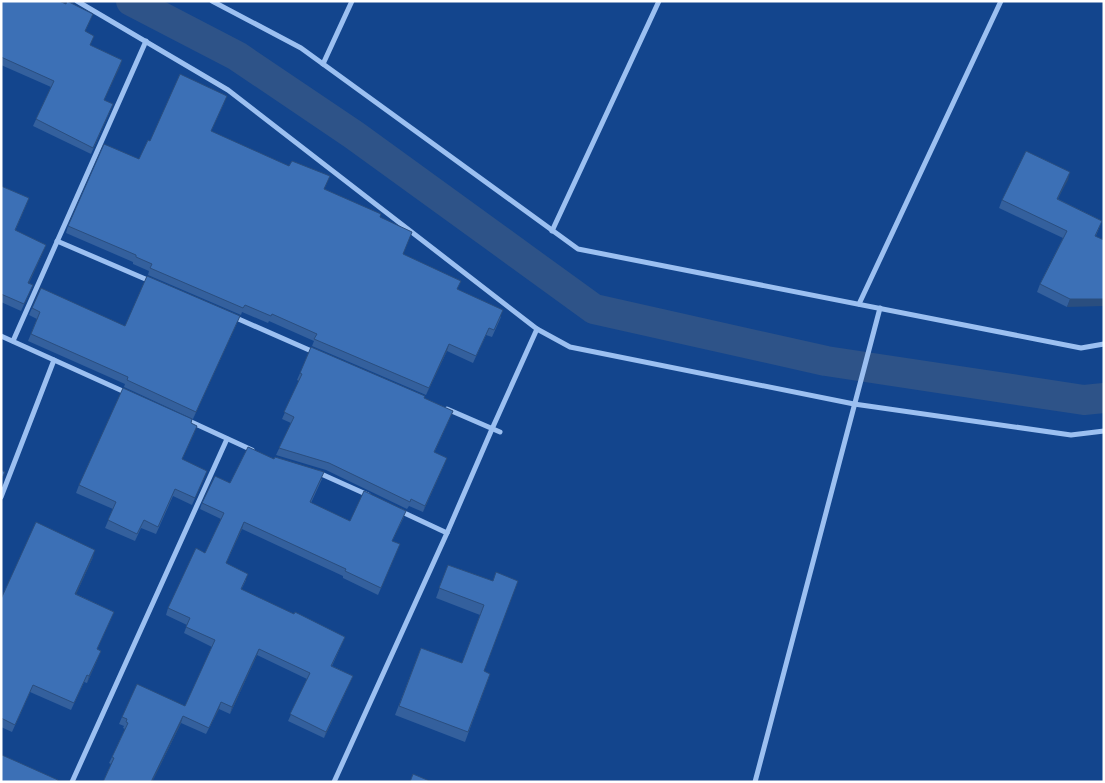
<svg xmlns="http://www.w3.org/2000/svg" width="1105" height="783" font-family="Signika,sans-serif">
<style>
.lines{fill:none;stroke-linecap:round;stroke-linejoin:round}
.canal{stroke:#2e5388;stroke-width:30}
.minor{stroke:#9cc0f1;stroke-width:5}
.wall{fill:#34609d}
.shaded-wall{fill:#2a4e7f}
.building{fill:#3c70b6;stroke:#2a4e7f}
</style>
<rect width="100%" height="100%" fill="#13458d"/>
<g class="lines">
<!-- canal -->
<path class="canal" d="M 131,1 L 237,56 L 354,135 L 594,309 L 826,361 L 1084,400 L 1104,398"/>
<!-- minor -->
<g class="minor">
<path d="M 77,1 L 228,90 L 537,329 L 570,347 L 854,404 L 1071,435 L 1104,431"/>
<path d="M 212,1 L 301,48 L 578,249 L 1081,348 L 1104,344"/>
<path d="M 323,64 L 352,1"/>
<path d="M 552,231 L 659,1"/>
<path d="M 57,241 L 150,281"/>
<path d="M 859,304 L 1001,1"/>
<path d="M 234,317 L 316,353"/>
<path d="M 1,336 L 127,393"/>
<path d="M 13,341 L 146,41"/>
<path d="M 447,409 L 500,432"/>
<path d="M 187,420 L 252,450"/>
<path d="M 319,473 L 368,495"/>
<path d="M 1,497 L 54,360"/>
<path d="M 400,511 L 447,533"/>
<path d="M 72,782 L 227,439"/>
<path d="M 334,782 L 447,533 L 492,429 L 537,329"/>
<path d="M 755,782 L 880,308"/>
</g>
</g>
<!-- wall -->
<g class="wall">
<path d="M 1,1 L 66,4 L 93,14 L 85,31 L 90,45 L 122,60 L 104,100 L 113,104 L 91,154 L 33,126 L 51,87 L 1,65 Z"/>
<path d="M 224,103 L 211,131 L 380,217 L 403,254 L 501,317 L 492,337 L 486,335 L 473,363 L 447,351 L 426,395 L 312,346 L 314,341 L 269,321 L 268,323 L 242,312 L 241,315 L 148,275 L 149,271 L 133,264 L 133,262 L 66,233 L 68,226 L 139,159 L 150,141 Z"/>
<path d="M 1070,172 L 1058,199 L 1102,221 L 1067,307 L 1037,292 L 1040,284 L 1063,238 L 999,208 L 1002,200 Z"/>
<path d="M 1,186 L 29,198 L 15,231 L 46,245 L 29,283 L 33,285 L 21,311 L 1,302 Z"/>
<path d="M 32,308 L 125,326 L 237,323 L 193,419 L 124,387 L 125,384 L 28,341 L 37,319 L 29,315 Z"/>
<path d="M 300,373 L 424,398 L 453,411 L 434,453 L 444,465 L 423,512 L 409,506 L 407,509 L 326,470 L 276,455 L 291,423 L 282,419 L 299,381 L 297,380 Z"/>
<path d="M 191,424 L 197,426 L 182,459 L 204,478 L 192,505 L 173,496 L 156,534 L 141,528 L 135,541 L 105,528 L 113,509 L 76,493 L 79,485 Z"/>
<path d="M 274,459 L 322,479 L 311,503 L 350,521 L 404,517 L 392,541 L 400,544 L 378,595 L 343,578 L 343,576 L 242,529 L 226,563 L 246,580 L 241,590 L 345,637 L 332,666 L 353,676 L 324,738 L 288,721 L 307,679 L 257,655 L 230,714 L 219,709 L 206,734 L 181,723 L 152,782 L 103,782 L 111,764 L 109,763 L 112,757 L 125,729 L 123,728 L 124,726 L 119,724 L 122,717 L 185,706 L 212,647 L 184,633 L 187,625 L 166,615 L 168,608 L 205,553 L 221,519 L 200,509 L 202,503 L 230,483 Z"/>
<path d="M 93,557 L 76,594 L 114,612 L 97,649 L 98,658 L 87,683 L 84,682 L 71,710 L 30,692 L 12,732 L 1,727 L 1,599 Z"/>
<path d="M 448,565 L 493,581 L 484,671 L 490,674 L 465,742 L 395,715 L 421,648 L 462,663 L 480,615 L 436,598 Z"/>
</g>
<!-- shaded-wall -->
<g class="shaded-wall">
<path d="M 122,60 L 120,67 L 101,106 L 104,100 Z"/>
<path d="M 1070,172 L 1068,180 L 1054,206 L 1057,199 Z"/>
<path d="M 46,245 L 43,252 L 26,290 L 28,283 Z"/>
<path d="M 1070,299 L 1104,299 L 1104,306 L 1067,307 Z"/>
<path d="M 240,316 L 237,323 L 193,419 L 196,412 Z"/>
<path d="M 449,344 L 447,351 L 426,395 L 429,388 Z"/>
<path d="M 197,426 L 194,434 L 179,466 L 182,459 Z"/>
<path d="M 447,458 L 444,465 L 423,512 L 425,506 Z"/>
<path d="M 244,522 L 242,529 L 223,569 L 226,563 Z"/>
<path d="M 95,550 L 93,557 L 73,601 L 75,594 Z"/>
<path d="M 259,649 L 257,655 L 230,714 L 232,707 Z"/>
<path d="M 101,651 L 98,658 L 87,683 L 89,676 Z"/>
<path d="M 353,676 L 350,682 L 324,738 L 326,732 Z"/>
<path d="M 221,702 L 219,709 L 206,734 L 209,728 Z"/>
<path d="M 183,716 L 181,723 L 152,782 L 151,782 Z"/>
</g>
<!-- building -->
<g class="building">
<path d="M 1,1 L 59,1 L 66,4 L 67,1 L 93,14 L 85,31 L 94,36 L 90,45 L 122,60 L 104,100 L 113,104 L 93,148 L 36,119 L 54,81 L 1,57 Z"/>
<path d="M 180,74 L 227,96 L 211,131 L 289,166 L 292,161 L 330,176 L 324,189 L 381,214 L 380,217 L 412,232 L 403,254 L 461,281 L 457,289 L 503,310 L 494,330 L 489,328 L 476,356 L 449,344 L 429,388 L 314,339 L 317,334 L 272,314 L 271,316 L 245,305 L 243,308 L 150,268 L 152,264 L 136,257 L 136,255 L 68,226 L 104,144 L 139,159 L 148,140 L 150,141 Z"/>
<path d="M 1026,151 L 1070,172 L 1057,199 L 1102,221 L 1095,236 L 1104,240 L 1104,299 L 1070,299 L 1040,284 L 1067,231 L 1002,200 Z"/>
<path d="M 1,186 L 29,198 L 15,230 L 46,245 L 28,283 L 33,285 L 24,304 L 1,294 Z"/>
<path d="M 147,276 L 240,316 L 196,412 L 127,380 L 128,377 L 31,334 L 40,312 L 32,308 L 41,288 L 125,326 Z"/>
<path d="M 311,347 L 425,396 L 424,398 L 453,411 L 434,452 L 447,458 L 425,506 L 411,499 L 410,502 L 329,463 L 279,448 L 294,417 L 284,412 L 302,374 L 300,373 Z"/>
<path d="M 123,388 L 192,419 L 191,423 L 197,426 L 182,459 L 207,471 L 195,498 L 175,489 L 158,527 L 144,520 L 137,534 L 108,520 L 116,502 L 79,485 Z"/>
<path d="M 248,447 L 274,459 L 275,457 L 324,472 L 310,502 L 350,521 L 364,491 L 406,511 L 392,541 L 400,544 L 381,588 L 345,571 L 346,569 L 244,522 L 226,563 L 248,574 L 241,589 L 294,614 L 295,612 L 345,637 L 331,666 L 353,676 L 326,732 L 290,714 L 310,673 L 259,649 L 232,707 L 221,702 L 209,728 L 183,716 L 151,782 L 103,782 L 114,758 L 112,757 L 128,723 L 126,722 L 127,719 L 122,717 L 137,684 L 185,706 L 215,640 L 186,627 L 190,618 L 168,608 L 196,548 L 205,553 L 224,513 L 202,503 L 215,476 L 230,483 Z"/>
<path d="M 1,470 L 5,472 L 1,480 Z"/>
<path d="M 36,522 L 95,550 L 75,594 L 114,612 L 97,649 L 101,651 L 89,676 L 87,675 L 74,703 L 33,685 L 15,725 L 1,718 L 1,599 Z"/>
<path d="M 448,565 L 493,581 L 496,572 L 518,581 L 484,671 L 490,674 L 468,732 L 399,706 L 421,648 L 462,663 L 484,605 L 439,588 Z"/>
<path d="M 2,755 L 58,780 L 57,782 L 1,782 L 1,757 Z"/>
<path d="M 413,774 L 432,782 L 410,782 Z"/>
</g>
<!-- border -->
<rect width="1105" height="783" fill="none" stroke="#ffffff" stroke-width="5"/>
</svg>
